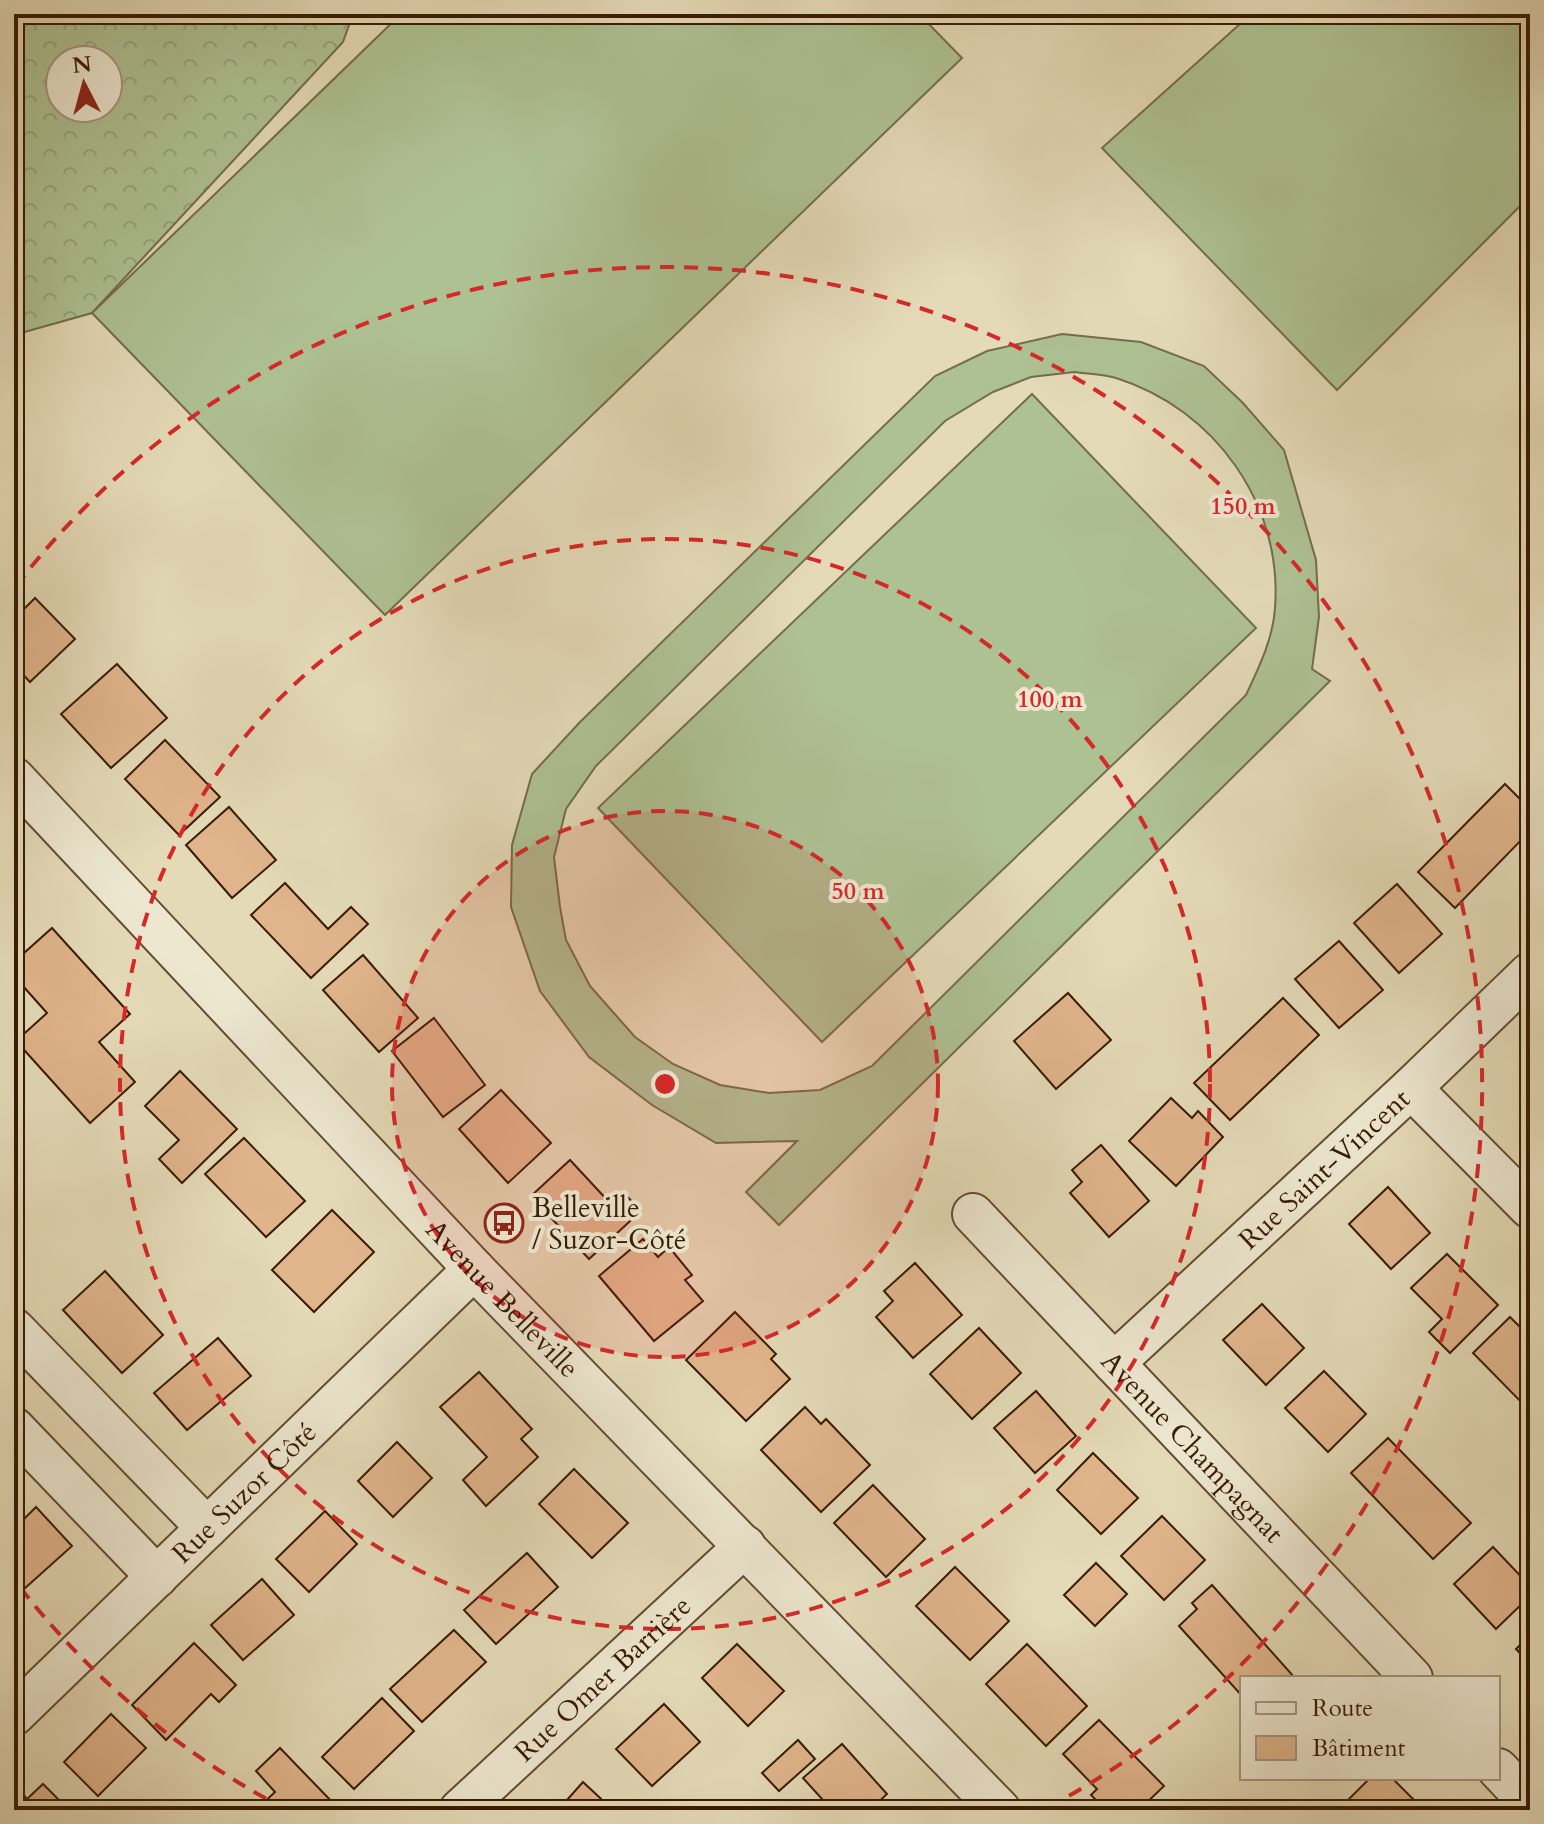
<svg xmlns="http://www.w3.org/2000/svg" width="1544" height="1824" font-family="Cardo,serif">
<style>
.forest{fill:url(#forest-crowns);stroke:#736e4b;stroke-width:2;fill-rule:evenodd}
.garden{fill:#aec193;stroke:#736e4b;stroke-width:2;fill-rule:evenodd}
.building{fill:#e1b58c;stroke:#381b03;stroke-width:2}
.lines{fill:none;stroke-linecap:round;stroke-linejoin:round}
.minor-casing{stroke:#634b30;stroke-width:44}
.minor{stroke:#ede7d0;stroke-width:40}
.ring{fill:none;stroke:#d62828;stroke-width:4;stroke-dasharray:14 10}
.labels{text-anchor:middle;stroke-width:8;stroke-linejoin:round;paint-order:stroke}
.street-label{font-size:28px;fill:#381b03;stroke:#ede7d0}
.poi-label{font-size:28px;fill:#381b03;stroke:#ede7d0;text-anchor:start}
.centre{fill:#d62828;stroke:#ede7d0;stroke-width:4}
.ring-label{font-size:24px;text-anchor:middle;font-weight:bold;fill:#d62828;stroke:#ede7d0;stroke-width:8;stroke-linejoin:round;paint-order:stroke}
</style>
<defs>
<pattern id="forest-crowns" width="20" height="18" patternUnits="userSpaceOnUse" patternTransform="scale(2)"><rect width="20" height="18" fill="#aec193"/><path d="M2 6a3 3 0 1 1 6 0M12 15a3 3 0 1 1 6 0" fill="none" stroke="#96a57d"/></pattern>
</defs>
<rect width="100%" height="100%" fill="#e4dab7"/>
<filter id="stains"><feTurbulence type="fractalNoise" baseFrequency=".0025" numOctaves="4"/><feColorMatrix values="0 0 0 0 .2 0 0 0 0 .09 0 0 0 0 .02 0 0 0 .5 -.17"/></filter>
<radialGradient id="worn" r=".72"><stop offset=".6" stop-color="#630" stop-opacity="0"/><stop offset="1" stop-color="#630" stop-opacity=".3"/></radialGradient>
<!-- forest -->
<path class="forest" d="M 14,14 L 353,14 L 343,42 L 92,313 L 14,335 ZM 60,60 L 108,60 L 108,108 L 60,108 Z"/>
<!-- garden -->
<g class="garden">
<path d="M 401,14 L 919,14 L 962,58 L 385,615 L 92,313 Z"/>
<path d="M 1251,14 L 1530,14 L 1530,196 L 1337,390 L 1102,148 Z"/>
<path d="M 1062,334 L 1141,342 L 1204,366 L 1243,403 L 1284,450 L 1316,560 L 1319,617 L 1312,669 L 1330,681 L 779,1225 L 746,1192 L 797,1141 L 716,1143 L 652,1105 L 589,1057 L 540,991 L 511,907 L 512,845 L 532,774 L 580,722 L 935,376 L 987,351 ZM 1074,372 C 1088,374 1103,374 1116,378 C 1215,409 1283,505 1275,608 C 1273,639 1259,667 1246,695 L 872,1066 L 820,1090 L 769,1093 L 720,1085 L 673,1064 L 635,1037 L 590,986 L 566,940 L 560,907 L 554,857 L 566,809 L 596,766 L 945,421 L 993,392 L 1031,377 Z"/>
<path d="M 1032,394 L 1256,628 L 822,1042 L 598,808 Z"/>
</g>
<!-- building -->
<g class="building">
<path d="M 35,598 L 75,639 L 30,682 L 14,665 L 14,619 Z"/>
<path d="M 117,664 L 167,718 L 111,768 L 61,714 Z"/>
<path d="M 165,740 L 220,797 L 179,835 L 125,779 Z"/>
<path d="M 1505,784 L 1530,809 L 1530,831 L 1455,908 L 1418,872 Z"/>
<path d="M 229,807 L 276,860 L 232,898 L 186,845 Z"/>
<path d="M 285,883 L 328,929 L 351,907 L 368,924 L 311,978 L 251,915 Z"/>
<path d="M 1397,884 L 1442,934 L 1399,973 L 1354,923 Z"/>
<path d="M 52,928 L 130,1014 L 99,1042 L 135,1082 L 90,1123 L 16,1041 L 47,1013 L 14,976 L 14,962 Z"/>
<path d="M 1339,941 L 1383,990 L 1339,1028 L 1295,979 Z"/>
<path d="M 363,955 L 418,1018 L 379,1052 L 323,990 Z"/>
<path d="M 1068,993 L 1111,1040 L 1056,1089 L 1014,1041 Z"/>
<path d="M 1283,998 L 1319,1035 L 1230,1120 L 1194,1083 Z"/>
<path d="M 434,1018 L 485,1085 L 443,1117 L 392,1051 Z"/>
<path d="M 180,1071 L 237,1129 L 182,1183 L 159,1159 L 179,1140 L 145,1106 Z"/>
<path d="M 501,1090 L 551,1143 L 508,1183 L 459,1129 Z"/>
<path d="M 1171,1098 L 1192,1118 L 1198,1111 L 1223,1137 L 1176,1186 L 1129,1141 Z"/>
<path d="M 244,1138 L 305,1201 L 266,1237 L 205,1174 Z"/>
<path d="M 1101,1145 L 1149,1201 L 1109,1237 L 1070,1193 L 1082,1182 L 1072,1170 Z"/>
<path d="M 570,1160 L 610,1203 L 623,1192 L 641,1211 L 589,1259 L 531,1196 Z"/>
<path d="M 1388,1187 L 1430,1233 L 1391,1269 L 1349,1224 Z"/>
<path d="M 332,1210 L 374,1252 L 314,1312 L 272,1270 Z"/>
<path d="M 643,1239 L 658,1257 L 669,1247 L 692,1275 L 685,1280 L 703,1301 L 654,1341 L 599,1276 Z"/>
<path d="M 1447,1254 L 1498,1305 L 1450,1353 L 1429,1332 L 1442,1319 L 1411,1288 Z"/>
<path d="M 915,1263 L 962,1315 L 913,1358 L 876,1317 L 893,1301 L 884,1291 Z"/>
<path d="M 105,1271 L 163,1335 L 122,1373 L 63,1310 Z"/>
<path d="M 1262,1304 L 1304,1348 L 1266,1385 L 1223,1340 Z"/>
<path d="M 735,1312 L 776,1354 L 771,1359 L 790,1379 L 746,1421 L 686,1360 Z"/>
<path d="M 1510,1317 L 1530,1337 L 1530,1411 L 1473,1353 Z"/>
<path d="M 979,1328 L 1021,1373 L 972,1419 L 930,1374 Z"/>
<path d="M 218,1338 L 251,1376 L 187,1430 L 154,1393 Z"/>
<path d="M 1324,1371 L 1366,1414 L 1328,1452 L 1285,1408 Z"/>
<path d="M 479,1372 L 532,1429 L 521,1439 L 538,1457 L 486,1506 L 463,1480 L 487,1457 L 440,1407 Z"/>
<path d="M 1036,1391 L 1076,1436 L 1035,1473 L 994,1428 Z"/>
<path d="M 805,1407 L 821,1424 L 826,1419 L 870,1465 L 821,1512 L 761,1450 Z"/>
<path d="M 1388,1438 L 1471,1523 L 1433,1559 L 1351,1473 Z"/>
<path d="M 397,1442 L 432,1478 L 393,1517 L 358,1481 Z"/>
<path d="M 1093,1453 L 1138,1498 L 1101,1534 L 1057,1490 Z"/>
<path d="M 574,1469 L 628,1523 L 592,1558 L 539,1504 Z"/>
<path d="M 873,1485 L 925,1539 L 886,1577 L 834,1523 Z"/>
<path d="M 36,1507 L 72,1546 L 14,1598 L 14,1510 L 23,1520 Z"/>
<path d="M 325,1511 L 357,1544 L 309,1592 L 276,1559 Z"/>
<path d="M 1162,1516 L 1205,1560 L 1164,1600 L 1121,1556 Z"/>
<path d="M 1493,1547 L 1530,1586 L 1530,1596 L 1496,1629 L 1454,1584 Z"/>
<path d="M 527,1553 L 558,1587 L 496,1644 L 464,1610 Z"/>
<path d="M 1096,1563 L 1127,1594 L 1095,1626 L 1064,1595 Z"/>
<path d="M 955,1567 L 1009,1621 L 970,1660 L 916,1606 Z"/>
<path d="M 262,1579 L 294,1615 L 243,1660 L 211,1625 Z"/>
<path d="M 1212,1585 L 1295,1678 L 1242,1678 L 1242,1696 L 1179,1626 L 1197,1609 L 1192,1603 Z"/>
<path d="M 454,1630 L 486,1662 L 422,1722 L 390,1689 Z"/>
<path d="M 1530,1635 L 1530,1664 L 1516,1649 Z"/>
<path d="M 194,1643 L 236,1685 L 219,1702 L 211,1694 L 166,1740 L 132,1705 Z"/>
<path d="M 737,1644 L 784,1691 L 748,1726 L 702,1678 Z"/>
<path d="M 1027,1644 L 1087,1706 L 1046,1746 L 986,1684 Z"/>
<path d="M 382,1698 L 414,1731 L 354,1789 L 322,1757 Z"/>
<path d="M 664,1704 L 700,1742 L 652,1786 L 616,1749 Z"/>
<path d="M 111,1714 L 146,1748 L 98,1796 L 64,1762 Z"/>
<path d="M 1099,1720 L 1164,1786 L 1139,1810 L 1106,1810 L 1091,1795 L 1097,1789 L 1063,1754 Z"/>
<path d="M 798,1740 L 815,1759 L 779,1791 L 762,1773 Z"/>
<path d="M 842,1744 L 887,1794 L 870,1810 L 832,1810 L 803,1778 Z"/>
<path d="M 280,1748 L 337,1807 L 334,1810 L 256,1810 L 275,1792 L 256,1771 Z"/>
<path d="M 1370,1778 L 1392,1778 L 1424,1810 L 1357,1810 L 1348,1800 Z"/>
<path d="M 583,1782 L 613,1810 L 558,1810 Z"/>
<path d="M 43,1784 L 69,1810 L 14,1810 L 14,1801 L 22,1793 L 27,1799 Z"/>
</g>
<g class="lines">
<!-- minor casing -->
<g class="minor-casing">
<g id="minor">
<path id="s1" d="M 14,778 L 474,1269 L 1000,1810"/>
<path d="M 1411,1088 L 1530,1208"/>
<path id="s2" d="M 973,1214 L 1412,1678"/>
<path d="M 14,1329 L 207,1528"/>
<path id="s3" d="M 1114,1363 L 1411,1088 L 1530,973"/>
<path d="M 14,1428 L 157,1577"/>
<path id="s4" d="M 14,1715 L 474,1269"/>
<path d="M 1498,1769 L 1530,1803"/>
<path id="s5" d="M 460,1810 L 745,1546"/>
</g>
</g>
<!-- minor -->
<use href="#minor" class="minor"/>
</g>
<!-- distance rings -->
<circle cx="665" cy="1084" r="273" fill="#d62828" fill-opacity=".12"/>
<g class="ring">
<circle cx="665" cy="1084" r="273"/>
<circle cx="665" cy="1084" r="545"/>
<path d="M287 1810A818 818 0 0 1 16 1582M16 586A818 818 0 1 1 1043 1810"/>
</g>
<!-- icons -->
<defs>
<g id="bus-ring" transform="scale(2)"><circle r="9.5" fill="#ede7d0" stroke="#8f2418" stroke-width="1.5"/><path d="M-5-6H5V4H4V6H2V4H-2V6H-4V4H-5ZM-3.5-4V0h7V-4ZM-3.5 1.2v1.5H-2V1.2ZM2 1.2v1.5H3.5V1.2Z" fill="#8f2418"/></g>
</defs>
<g fill-rule="evenodd">
<use href="#bus-ring" x="504" y="1223"/>
</g>
<g class="labels">
<!-- street labels -->
<g class="street-label">
<text dy="10" stroke="none"><textPath href="#s3" startOffset="286">Rue Saint-Vincent</textPath></text>
<text dy="10" stroke="none"><textPath href="#s1" startOffset="714">Avenue Belleville</textPath></text>
<text dy="10" stroke="none"><textPath href="#s2" startOffset="320">Avenue Champagnat</textPath></text>
<text dy="10" stroke="none"><textPath href="#s4" startOffset="320">Rue Suzor Côté</textPath></text>
<text dy="10" stroke="none"><textPath href="#s5" startOffset="194">Rue Omer Barrière</textPath></text>
</g>
<!-- poi labels -->
<g class="poi-label">
<text x="532" y="1217">Belleville<tspan x="532" dy="32">/ Suzor-Côté</tspan></text>
</g>
</g>
<circle cx="665" cy="1084" r="12" class="centre"/>
<g class="ring-label">
<text x="1243" y="514">150 m</text>
<text x="1050" y="707">100 m</text>
<text x="858" y="899">50 m</text>
</g>
<!-- margin -->
<rect width="1544" height="1824" fill="none" stroke="#e4dab7" stroke-width="48"/>
<rect x="16" y="16" width="1512" height="1792" fill="none" stroke="#381b03" stroke-width="4"/>
<rect x="24" y="24" width="1496" height="1776" fill="none" stroke="#381b03" stroke-width="2"/>
<!-- legend -->
<rect x="1240" y="1676" width="260" height="104" fill="#ede7d0" stroke="#a5957e" stroke-width="2"/>
<rect x="1256" y="1702" width="40" height="12" fill="#ede7d0" stroke="#a5957e" stroke-width="2"/>
<text x="1312" y="1716" font-size="24" fill="#381b03">Route</text>
<rect x="1256" y="1736" width="40" height="24" fill="#e1b58c" stroke="#a5957e" stroke-width="2"/>
<text x="1312" y="1756" font-size="24" fill="#381b03">Bâtiment</text>
<!-- north arrow -->
<g transform="translate(84 84) rotate(354)"><circle r="38" fill="#ede7d0" stroke="#a5957e" stroke-width="2"/>
<path d="M0-6L14 30L0 20L-14 30Z" fill="#8f2418"/>
<text y="-12" font-size="22" font-weight="bold" text-anchor="middle" fill="#381b03">N</text>
</g>
<rect width="100%" height="100%" filter="url(#stains)"/>
<rect width="100%" height="100%" fill="url(#worn)"/>
</svg>
